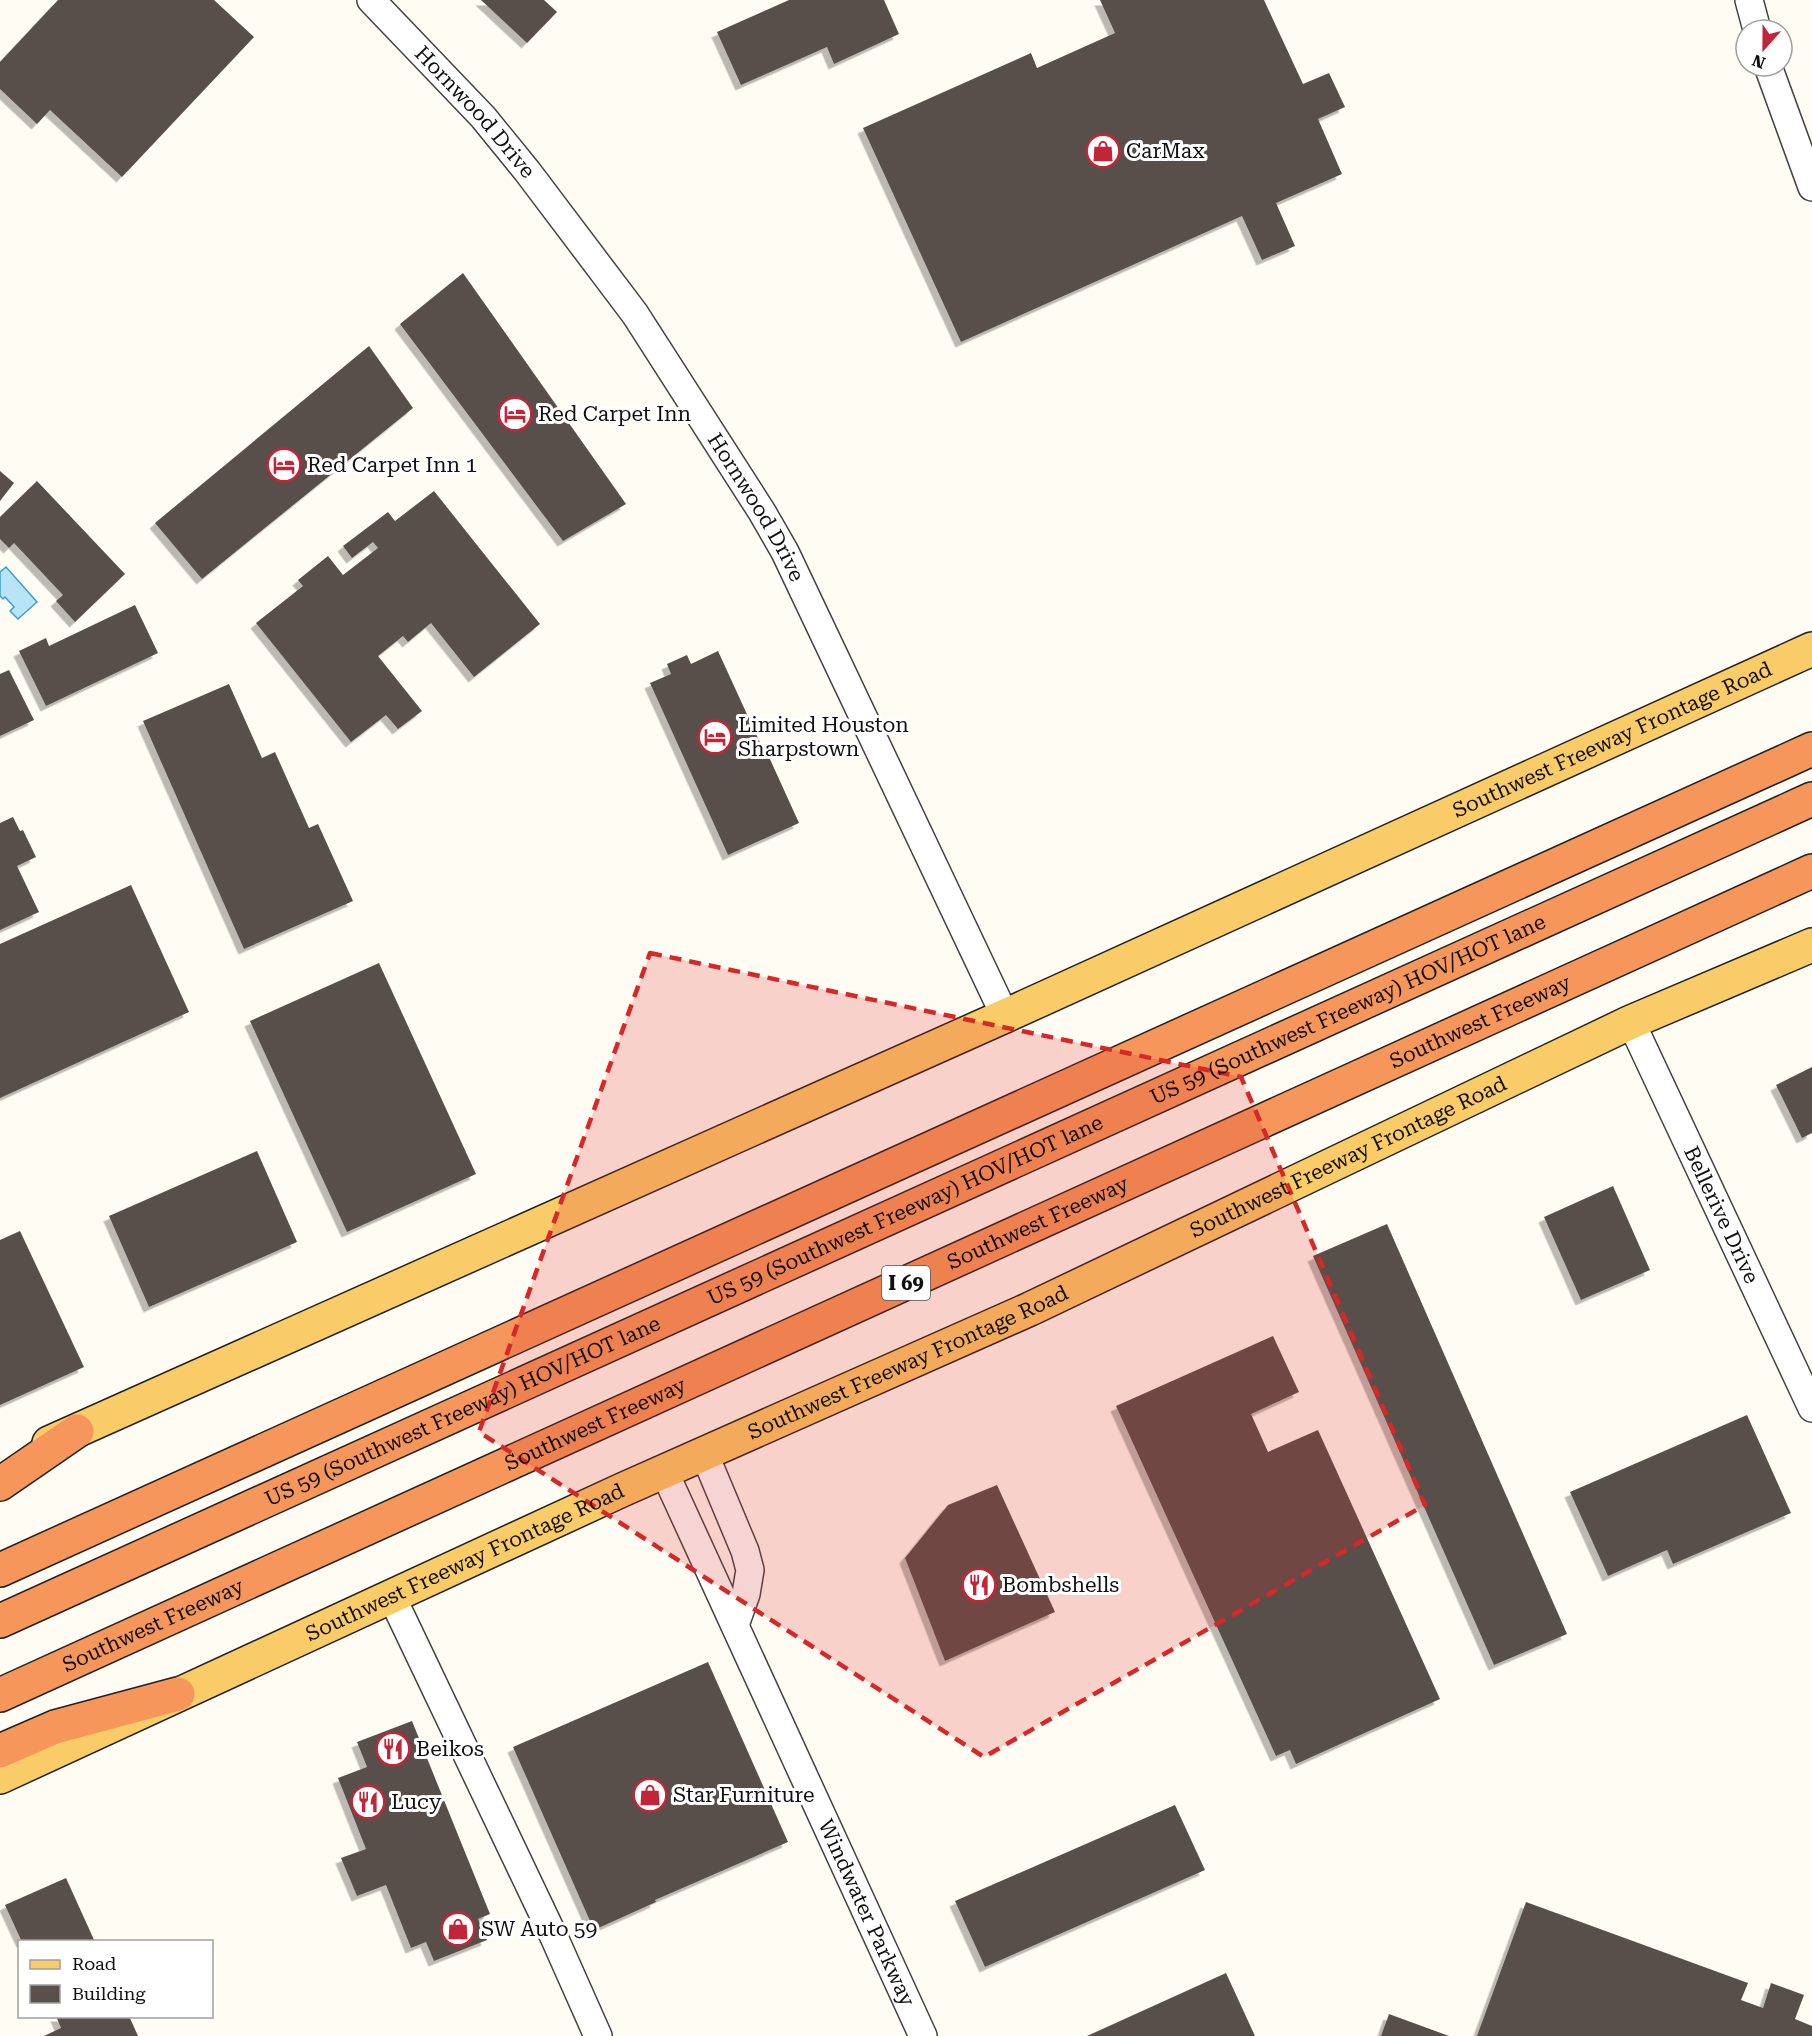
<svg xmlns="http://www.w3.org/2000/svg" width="1812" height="2036" font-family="'Roboto Serif',serif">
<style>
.water{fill:#b7e4f7;stroke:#3c9fcf;stroke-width:1.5}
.building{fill:#59504c;filter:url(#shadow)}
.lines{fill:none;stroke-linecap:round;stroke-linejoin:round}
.minor-casing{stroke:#434343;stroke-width:30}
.major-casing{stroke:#212121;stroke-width:36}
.highway-casing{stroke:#212121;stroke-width:36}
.minor{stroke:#fff;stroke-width:27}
.major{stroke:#facc68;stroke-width:33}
.highway{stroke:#f6965a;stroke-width:33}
.marked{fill:#d62828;fill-opacity:0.2;stroke:#d62828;stroke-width:4.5;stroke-dasharray:12 8;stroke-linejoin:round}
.labels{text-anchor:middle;stroke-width:6;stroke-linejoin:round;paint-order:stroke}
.shield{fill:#fff;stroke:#585858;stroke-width:1.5}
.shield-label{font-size:20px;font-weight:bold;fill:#101010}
.street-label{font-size:21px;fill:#101010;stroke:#fff}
.poi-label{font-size:21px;fill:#101010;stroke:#fff;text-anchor:start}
</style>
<defs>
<filter id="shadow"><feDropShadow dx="-5.5" dy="5.5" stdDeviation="0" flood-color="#0004"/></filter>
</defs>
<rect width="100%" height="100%" fill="#fffcf3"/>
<!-- water -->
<path class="water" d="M 6,567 L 37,602 L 18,619 L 10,611 L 14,607 L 5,597 L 3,599 L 0,596 L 0,572 Z"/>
<!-- building -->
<g class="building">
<path d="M 58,0 L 214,0 L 254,37 L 122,177 L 50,110 L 37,124 L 0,89 L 0,62 Z"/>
<path d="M 481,0 L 544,0 L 557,12 L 527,43 Z"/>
<path d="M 789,0 L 884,0 L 899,34 L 834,64 L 827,47 L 741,85 L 717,32 Z"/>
<path d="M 1100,0 L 1264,0 L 1303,84 L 1329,73 L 1345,107 L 1318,119 L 1342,174 L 1276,203 L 1295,246 L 1262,260 L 1242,216 L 961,342 L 863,128 L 1031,53 L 1037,68 L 1115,33 Z"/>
<path d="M 463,273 L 626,504 L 563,541 L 400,324 Z"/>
<path d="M 369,346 L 413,408 L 202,579 L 155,523 Z"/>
<path d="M 0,471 L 14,483 L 0,501 Z"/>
<path d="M 37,481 L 125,574 L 75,622 L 56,601 L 63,595 L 14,543 L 9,548 L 0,539 L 0,517 Z"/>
<path d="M 434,491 L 540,624 L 474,677 L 431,623 L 408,642 L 403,636 L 378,656 L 422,711 L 398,729 L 386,715 L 351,742 L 256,623 L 303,586 L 298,580 L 328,556 L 343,575 L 378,548 L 373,542 L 352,558 L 343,546 L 388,512 L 395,521 Z"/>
<path d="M 135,605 L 158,653 L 46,706 L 19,651 L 46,638 L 49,646 Z"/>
<path d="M 718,651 L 762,747 L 764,746 L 799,823 L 728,855 L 650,683 L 671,674 L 667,664 L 687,655 L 691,664 Z"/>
<path d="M 9,670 L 34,720 L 0,736 L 0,674 Z"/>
<path d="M 229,684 L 262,758 L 275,752 L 309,828 L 318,824 L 353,901 L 244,949 L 143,721 Z"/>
<path d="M 13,817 L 20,831 L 23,830 L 36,857 L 17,866 L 39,912 L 0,930 L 0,823 Z"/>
<path d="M 131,885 L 189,1012 L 0,1098 L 0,944 Z"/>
<path d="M 379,963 L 476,1174 L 347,1232 L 250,1021 Z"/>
<path d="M 1812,1067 L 1812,1133 L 1802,1138 L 1776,1085 Z"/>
<path d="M 257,1151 L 297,1242 L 149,1307 L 109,1216 Z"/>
<path d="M 1613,1186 L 1650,1270 L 1581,1300 L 1544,1217 Z"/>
<path d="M 1387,1224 L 1567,1634 L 1494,1665 L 1313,1256 Z"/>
<path d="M 20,1231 L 84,1367 L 0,1405 L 0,1240 Z"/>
<path d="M 1273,1336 L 1299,1392 L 1251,1414 L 1268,1452 L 1318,1430 L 1440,1699 L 1296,1764 L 1290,1750 L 1276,1756 L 1116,1406 Z"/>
<path d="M 1747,1415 L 1791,1513 L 1673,1564 L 1667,1550 L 1608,1576 L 1570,1492 Z"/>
<path d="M 997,1485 L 1055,1612 L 945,1661 L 905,1558 L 948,1505 Z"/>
<path d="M 708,1662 L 788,1842 L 655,1900 L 656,1902 L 594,1930 L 513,1747 Z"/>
<path d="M 412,1721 L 490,1914 L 478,1919 L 487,1940 L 434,1961 L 426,1942 L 411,1948 L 386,1885 L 357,1896 L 341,1858 L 366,1849 L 338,1778 L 367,1767 L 357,1742 Z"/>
<path d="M 1175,1805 L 1205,1870 L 985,1967 L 955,1901 Z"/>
<path d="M 66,1878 L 95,1942 L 22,1942 L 5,1905 Z"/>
<path d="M 1526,1902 L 1748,1983 L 1741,2000 L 1763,2008 L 1771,1983 L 1804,1995 L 1795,2019 L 1812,2026 L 1812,2036 L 1477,2036 Z"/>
<path d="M 1226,1973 L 1255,2036 L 1087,2036 Z"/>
<path d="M 1389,2014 L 1449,2036 L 1381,2036 Z"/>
<path d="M 56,2016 L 129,2016 L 138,2036 L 44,2036 L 61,2028 Z"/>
</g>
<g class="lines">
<!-- minor casing -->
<g class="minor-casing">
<g id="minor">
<path id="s1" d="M 371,0 L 483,117 L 527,171 L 635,314 L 762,512 L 785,552 L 1005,1016"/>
<path d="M 1749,0 L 1757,30"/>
<path d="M 1768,66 L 1812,187"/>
<path id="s2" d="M 1631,1022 L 1812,1408"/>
<path d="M 704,1453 L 745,1551 L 750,1570 L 746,1594 L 735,1625"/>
<path id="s3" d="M 664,1471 L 923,2036"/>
<path d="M 391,1595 L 554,1937 L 598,2036"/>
</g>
</g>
<!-- major casing -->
<g class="major-casing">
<g id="major">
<path id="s4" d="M 49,1443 L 1005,1016 L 1812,649"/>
<path id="s5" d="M 0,1777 L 622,1490 L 1030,1309 L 1631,1022 L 1812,945"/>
</g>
</g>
<!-- highway casing -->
<g class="highway-casing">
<g id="highway">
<path d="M 0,1484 L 77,1431"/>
<path d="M 0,1570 L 1812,749"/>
<path id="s6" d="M 0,1621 L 1812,799"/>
<path id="s7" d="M 0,1695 L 1812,871"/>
<path d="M 0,1751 L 55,1727 L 178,1694"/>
</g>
</g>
<!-- minor -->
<use href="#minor" class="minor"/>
<!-- major -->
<use href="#major" class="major"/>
<!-- highway -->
<use href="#highway" class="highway"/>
</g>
<!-- marked area -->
<path class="marked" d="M 650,953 L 1241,1077 L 1425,1505 L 984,1757 L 479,1432 Z"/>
<!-- icons -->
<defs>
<g id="shop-ring" transform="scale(1.725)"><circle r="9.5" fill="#fff" stroke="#c32538" stroke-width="1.5"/><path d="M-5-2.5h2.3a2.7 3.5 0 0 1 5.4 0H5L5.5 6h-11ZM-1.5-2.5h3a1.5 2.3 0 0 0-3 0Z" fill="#c32538"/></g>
<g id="hotel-ring" transform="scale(1.725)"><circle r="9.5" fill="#fff" stroke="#c32538" stroke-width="1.5"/><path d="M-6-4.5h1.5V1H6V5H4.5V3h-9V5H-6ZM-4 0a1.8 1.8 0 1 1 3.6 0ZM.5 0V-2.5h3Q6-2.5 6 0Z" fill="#c32538"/></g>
<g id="restaurant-ring" transform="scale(1.725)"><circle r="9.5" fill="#fff" stroke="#c32538" stroke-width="1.5"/><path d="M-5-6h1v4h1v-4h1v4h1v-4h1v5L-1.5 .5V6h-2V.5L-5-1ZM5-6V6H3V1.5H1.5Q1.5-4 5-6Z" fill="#c32538"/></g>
</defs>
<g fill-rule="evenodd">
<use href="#shop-ring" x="1103" y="151"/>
<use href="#hotel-ring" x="515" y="414"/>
<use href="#hotel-ring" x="284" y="465"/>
<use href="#hotel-ring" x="715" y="737"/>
<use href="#restaurant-ring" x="979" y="1585"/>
<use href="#restaurant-ring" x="393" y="1749"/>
<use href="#shop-ring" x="650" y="1795"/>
<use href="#restaurant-ring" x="368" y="1802"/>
<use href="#shop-ring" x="458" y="1929"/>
</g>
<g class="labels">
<!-- shield labels -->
<rect class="shield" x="882" y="1266" width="48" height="34" rx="4.5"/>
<g class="shield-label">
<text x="906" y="1290">I 69</text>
</g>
<!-- street labels -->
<g class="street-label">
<text dy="7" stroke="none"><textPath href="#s1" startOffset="153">Hornwood Drive</textPath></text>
<text dy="7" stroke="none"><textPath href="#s1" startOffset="639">Hornwood Drive</textPath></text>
<text dy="7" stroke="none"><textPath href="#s4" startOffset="1714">Southwest Freeway Frontage Road</textPath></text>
<text dy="7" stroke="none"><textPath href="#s6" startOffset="1480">US 59 (Southwest Freeway) HOV/HOT lane</textPath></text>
<text dy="7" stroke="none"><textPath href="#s7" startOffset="1626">Southwest Freeway</textPath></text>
<text dy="7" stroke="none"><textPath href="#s5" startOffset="1484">Southwest Freeway Frontage Road</textPath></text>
<text dy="7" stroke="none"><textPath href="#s6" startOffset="994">US 59 (Southwest Freeway) HOV/HOT lane</textPath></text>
<text dy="7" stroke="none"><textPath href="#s2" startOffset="213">Bellerive Drive</textPath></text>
<text dy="7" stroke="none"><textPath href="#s7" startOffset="1140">Southwest Freeway</textPath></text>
<text dy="7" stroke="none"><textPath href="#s5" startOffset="998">Southwest Freeway Frontage Road</textPath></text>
<text dy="7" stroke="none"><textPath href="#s6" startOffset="508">US 59 (Southwest Freeway) HOV/HOT lane</textPath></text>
<text dy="7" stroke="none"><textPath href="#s7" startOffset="654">Southwest Freeway</textPath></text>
<text dy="7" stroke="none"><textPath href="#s5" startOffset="512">Southwest Freeway Frontage Road</textPath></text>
<text dy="7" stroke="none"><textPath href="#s7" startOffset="168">Southwest Freeway</textPath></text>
<text dy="7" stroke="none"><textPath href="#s3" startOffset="486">Windwater Parkway</textPath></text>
</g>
<!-- poi labels -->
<g class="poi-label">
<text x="1126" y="158">CarMax</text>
<text x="538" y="421">Red Carpet Inn</text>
<text x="307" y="472">Red Carpet Inn 1</text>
<text x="738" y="732">Limited Houston<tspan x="738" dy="24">Sharpstown</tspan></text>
<text x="1002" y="1592">Bombshells</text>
<text x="416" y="1756">Beikos</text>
<text x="673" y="1802">Star Furniture</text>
<text x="391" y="1809">Lucy</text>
<text x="481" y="1936">SW Auto 59</text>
</g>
</g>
<!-- legend -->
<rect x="18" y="1940" width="195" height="78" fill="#ffffff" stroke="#9f9f9f" stroke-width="1.5"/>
<rect x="30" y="1960" width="30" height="9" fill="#facc68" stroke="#9f9f9f" stroke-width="1.5"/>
<text x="72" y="1970" font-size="18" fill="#101010">Road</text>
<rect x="30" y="1985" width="30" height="18" fill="#59504c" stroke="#9f9f9f" stroke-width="1.5"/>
<text x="72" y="2000" font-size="18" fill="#101010">Building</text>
<!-- north arrow -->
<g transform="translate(1764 48) rotate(201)"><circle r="28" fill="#ffffff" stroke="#9f9f9f" stroke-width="1.5"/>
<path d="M0-4.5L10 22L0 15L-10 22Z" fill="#c32538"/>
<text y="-9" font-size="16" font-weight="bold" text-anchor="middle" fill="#101010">N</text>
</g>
</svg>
